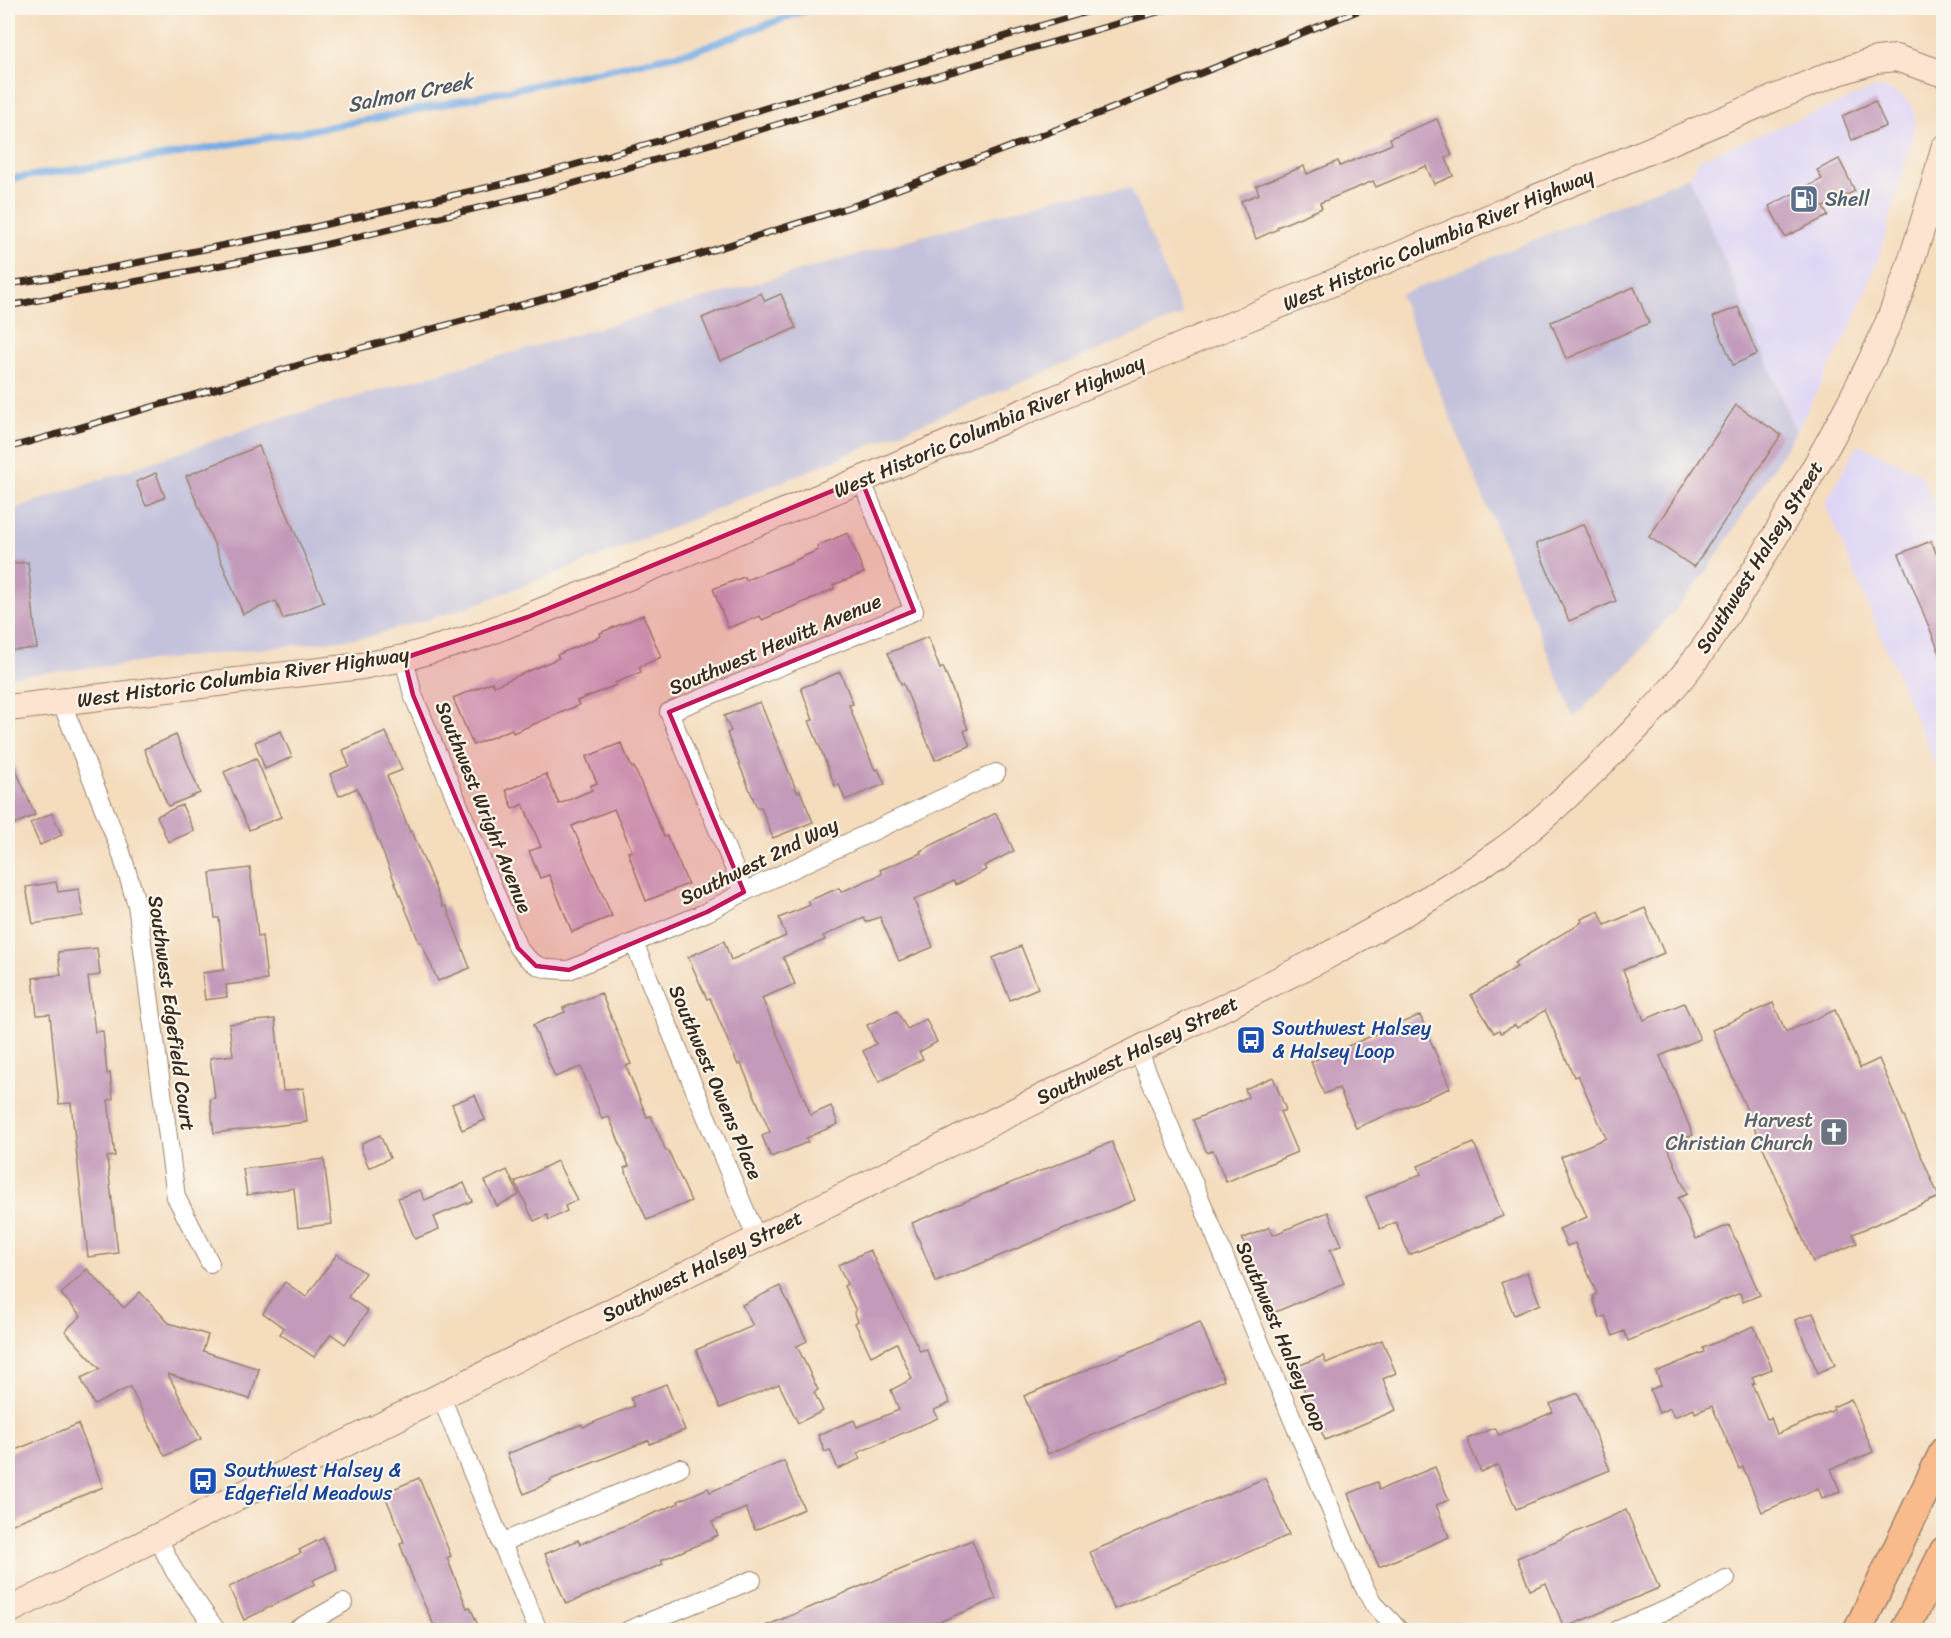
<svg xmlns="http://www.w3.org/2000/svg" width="1951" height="1638" font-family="Sriracha,sans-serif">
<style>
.built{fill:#dfd5f5}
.industrial{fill:#c3c1db}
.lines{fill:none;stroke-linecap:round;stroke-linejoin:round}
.stream{stroke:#76ace5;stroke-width:7}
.building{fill:#c39aba}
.street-casing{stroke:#98836e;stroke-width:20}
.secondary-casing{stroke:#98836e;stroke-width:28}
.primary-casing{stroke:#98836e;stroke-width:31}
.street{stroke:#fff;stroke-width:18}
.secondary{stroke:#fde4d1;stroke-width:26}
.primary{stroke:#fabb8c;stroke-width:28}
.rail-casing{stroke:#3b2a1e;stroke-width:7}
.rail{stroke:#fbf7ec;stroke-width:4.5;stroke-dasharray:14;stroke-linecap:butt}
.marked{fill:#c2185b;fill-opacity:0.2;stroke:#c2185b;stroke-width:4.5;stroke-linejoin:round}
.labels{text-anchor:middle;stroke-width:4.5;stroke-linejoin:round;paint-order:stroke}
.service-label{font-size:20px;fill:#4e5e75;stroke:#fbf7ec;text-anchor:start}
.street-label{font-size:20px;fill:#3b2a1e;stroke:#fbf7ec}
.transit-label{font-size:20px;fill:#164399;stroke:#fbf7ec;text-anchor:start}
.worship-label{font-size:20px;fill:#5b616d;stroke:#fbf7ec;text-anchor:end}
.water-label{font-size:21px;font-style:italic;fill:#505864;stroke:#fbf7ec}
</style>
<rect width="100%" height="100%" fill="#fbf7ec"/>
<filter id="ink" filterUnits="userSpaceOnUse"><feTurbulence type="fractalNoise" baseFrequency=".0167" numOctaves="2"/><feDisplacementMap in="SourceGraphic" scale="12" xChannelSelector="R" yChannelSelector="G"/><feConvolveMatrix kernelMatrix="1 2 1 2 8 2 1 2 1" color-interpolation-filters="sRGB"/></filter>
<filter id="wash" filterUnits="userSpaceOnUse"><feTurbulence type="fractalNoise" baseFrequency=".008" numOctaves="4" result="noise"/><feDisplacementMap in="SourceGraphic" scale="24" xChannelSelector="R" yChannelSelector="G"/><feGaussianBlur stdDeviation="1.35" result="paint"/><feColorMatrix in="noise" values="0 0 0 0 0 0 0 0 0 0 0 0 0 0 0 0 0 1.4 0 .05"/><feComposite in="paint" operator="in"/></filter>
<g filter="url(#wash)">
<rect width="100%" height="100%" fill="#f4dcbd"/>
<!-- built -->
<g class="built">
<path d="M 1875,88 L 1887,89 L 1905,98 L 1911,105 L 1915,115 L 1914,134 L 1880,255 L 1854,320 L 1796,432 L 1689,176 L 1700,159 Z"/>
<path d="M 1858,444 L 1921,474 L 1943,526 L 1943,783 L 1825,504 Z"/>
</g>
<!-- industrial -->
<g class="industrial">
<path d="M 1689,176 L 1796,432 L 1702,578 L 1635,657 L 1574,717 L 1400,295 Z"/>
<path d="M 1130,188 L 1183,315 L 627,546 L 463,609 L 368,637 L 8,677 L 8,511 L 275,420 L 1067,195 Z"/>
</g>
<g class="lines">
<!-- stream -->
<path class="stream" d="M 8,179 L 142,160 L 378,118 L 694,51 L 812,8"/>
</g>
<g id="blocks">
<!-- building -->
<g class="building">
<path d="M 1875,101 L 1886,126 L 1852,140 L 1842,116 Z"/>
<path d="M 1437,119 L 1452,155 L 1446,158 L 1453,176 L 1434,184 L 1426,166 L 1376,187 L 1373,181 L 1320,203 L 1322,208 L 1277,227 L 1278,229 L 1256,239 L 1241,201 L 1259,194 L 1256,186 L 1304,166 L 1307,174 L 1338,161 L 1340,166 L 1392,144 L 1390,138 Z"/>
<path d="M 1839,159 L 1855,191 L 1823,207 L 1828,216 L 1785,237 L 1769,206 L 1822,179 L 1817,170 Z"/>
<path d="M 1634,287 L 1649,323 L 1566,359 L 1551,322 Z"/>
<path d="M 761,293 L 765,301 L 781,294 L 796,328 L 720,361 L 702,318 Z"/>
<path d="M 1738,307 L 1757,354 L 1733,365 L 1713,317 Z"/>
<path d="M 1736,405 L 1781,435 L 1694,567 L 1649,537 Z"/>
<path d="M 259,446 L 324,602 L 283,619 L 276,601 L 243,614 L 186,476 Z"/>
<path d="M 156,473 L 165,497 L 146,506 L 136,482 Z"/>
<path d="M 1584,524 L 1616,601 L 1569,621 L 1536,544 Z"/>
<path d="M 848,533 L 864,573 L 833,585 L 834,589 L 776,614 L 762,620 L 760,616 L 728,628 L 713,589 L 744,577 L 746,580 L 787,564 L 818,550 L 817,546 Z"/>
<path d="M 1931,541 L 1938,557 L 1944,555 L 1943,661 L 1899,554 Z"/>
<path d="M 28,562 L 37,648 L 8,651 L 8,564 Z"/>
<path d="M 643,615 L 661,657 L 639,667 L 641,672 L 615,683 L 616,685 L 577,701 L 579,705 L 513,733 L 512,729 L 473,745 L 453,698 L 492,682 L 494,686 L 559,658 L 557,655 L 601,636 L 600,633 Z"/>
<path d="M 928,637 L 940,669 L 943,667 L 968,729 L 964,731 L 970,746 L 935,760 L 903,683 L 901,684 L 888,653 Z"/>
<path d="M 840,672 L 853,704 L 849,705 L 861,737 L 875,770 L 878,769 L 885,784 L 845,800 L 839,784 L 835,786 L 821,750 L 809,721 L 813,720 L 801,688 Z"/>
<path d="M 760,702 L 797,792 L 800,791 L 813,822 L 773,838 L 761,807 L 757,808 L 736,756 L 727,733 L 731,731 L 724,716 Z"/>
<path d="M 281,731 L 292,757 L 265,769 L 255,742 Z"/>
<path d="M 386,732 L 402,770 L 387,776 L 410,832 L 412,831 L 443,907 L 446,906 L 470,968 L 438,981 L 421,942 L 419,942 L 357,788 L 339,796 L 330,774 L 349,766 L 343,750 Z"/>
<path d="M 176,735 L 200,793 L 168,806 L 144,749 Z"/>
<path d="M 621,743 L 632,768 L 634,767 L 664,837 L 667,836 L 688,884 L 646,901 L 628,852 L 632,851 L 614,809 L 572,826 L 612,916 L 572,932 L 549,875 L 540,878 L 529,851 L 541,847 L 523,804 L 513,809 L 506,790 L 546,774 L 559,804 L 592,790 L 590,786 L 597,783 L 586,757 Z"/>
<path d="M 8,751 L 35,815 L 8,827 Z"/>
<path d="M 256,758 L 281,817 L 249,830 L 224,772 Z"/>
<path d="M 182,805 L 194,831 L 168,842 L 157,816 Z"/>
<path d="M 52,813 L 62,835 L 40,845 L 30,823 Z"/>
<path d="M 996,813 L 1014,851 L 984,866 L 986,870 L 956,885 L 954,881 L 914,900 L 933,947 L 899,961 L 880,917 L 866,922 L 864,918 L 823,936 L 825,940 L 783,957 L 795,984 L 762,998 L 811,1115 L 831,1106 L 838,1124 L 806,1138 L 808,1142 L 771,1157 L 762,1136 L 770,1132 L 741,1064 L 738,1065 L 710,998 L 707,999 L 688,957 L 724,941 L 731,960 L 786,936 L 779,918 L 810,905 L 808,901 L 839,888 L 841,892 L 882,874 L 880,870 L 921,853 L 920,851 Z"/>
<path d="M 250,868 L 258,937 L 262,936 L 267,980 L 226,985 L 227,997 L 205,1000 L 202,973 L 224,970 L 219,918 L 215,918 L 210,873 Z"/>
<path d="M 56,882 L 58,892 L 79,889 L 83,916 L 33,924 L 26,887 Z"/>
<path d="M 1645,908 L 1664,953 L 1623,970 L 1644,1020 L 1684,1003 L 1700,1039 L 1660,1056 L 1693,1135 L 1667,1145 L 1687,1194 L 1678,1198 L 1696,1239 L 1729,1225 L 1760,1295 L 1743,1302 L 1740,1293 L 1628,1341 L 1624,1331 L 1613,1336 L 1605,1316 L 1600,1318 L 1593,1299 L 1595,1299 L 1593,1296 L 1597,1294 L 1575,1243 L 1567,1246 L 1559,1229 L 1587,1217 L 1561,1157 L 1606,1138 L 1578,1075 L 1574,1077 L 1545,1010 L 1517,1028 L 1515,1025 L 1501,1033 L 1499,1030 L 1494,1033 L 1471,995 L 1517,967 L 1514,963 L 1582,922 L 1581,919 L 1599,911 L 1605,925 Z"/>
<path d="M 1021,946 L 1038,988 L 1010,1000 L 993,958 Z"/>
<path d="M 97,948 L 100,975 L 88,977 L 95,1032 L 103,1031 L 107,1074 L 110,1073 L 113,1099 L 108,1100 L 115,1156 L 107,1157 L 118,1253 L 88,1257 L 71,1103 L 59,1104 L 50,1014 L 37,1015 L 33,978 L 61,975 L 58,952 Z"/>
<path d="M 601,993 L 631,1064 L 626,1066 L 647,1117 L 651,1116 L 666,1151 L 668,1150 L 691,1201 L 647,1220 L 624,1168 L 629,1166 L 609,1117 L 602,1119 L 581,1067 L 555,1077 L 533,1025 L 565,1012 L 563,1008 Z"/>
<path d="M 1773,1003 L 1786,1032 L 1835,1010 L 1860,1068 L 1879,1059 L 1939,1197 L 1853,1234 L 1857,1243 L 1813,1262 L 1712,1030 Z"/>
<path d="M 897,1011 L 907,1029 L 926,1019 L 937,1042 L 919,1052 L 923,1059 L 879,1082 L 863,1051 L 876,1044 L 867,1025 Z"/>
<path d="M 1420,1015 L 1450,1088 L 1356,1128 L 1339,1088 L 1324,1094 L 1311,1062 Z"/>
<path d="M 275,1019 L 283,1091 L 303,1088 L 307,1122 L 214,1133 L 210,1099 L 215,1098 L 210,1058 L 233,1055 L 229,1024 Z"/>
<path d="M 1273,1077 L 1286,1110 L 1280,1112 L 1297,1152 L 1226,1182 L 1213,1150 L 1207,1153 L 1193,1120 L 1248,1097 L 1245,1089 Z"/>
<path d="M 475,1095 L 485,1120 L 462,1130 L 452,1104 Z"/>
<path d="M 380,1135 L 390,1158 L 369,1168 L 362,1151 L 362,1143 Z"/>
<path d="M 1112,1142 L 1135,1200 L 936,1282 L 912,1223 Z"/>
<path d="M 1474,1143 L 1503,1216 L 1409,1255 L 1396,1222 L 1380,1229 L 1366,1197 L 1421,1174 L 1418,1166 Z"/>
<path d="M 324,1159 L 332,1224 L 298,1228 L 294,1188 L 247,1195 L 243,1169 Z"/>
<path d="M 557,1161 L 577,1200 L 565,1206 L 567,1211 L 549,1220 L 547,1215 L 534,1221 L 515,1182 Z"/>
<path d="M 507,1170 L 519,1195 L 497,1206 L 485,1181 Z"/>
<path d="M 464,1183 L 472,1201 L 434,1217 L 439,1229 L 415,1239 L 398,1198 L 420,1190 L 425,1200 Z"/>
<path d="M 1328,1212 L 1342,1245 L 1330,1250 L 1344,1283 L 1273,1313 L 1242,1239 L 1270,1227 L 1273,1235 Z"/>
<path d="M 870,1250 L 920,1351 L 926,1349 L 950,1403 L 934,1410 L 938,1418 L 857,1453 L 860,1459 L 838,1469 L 830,1450 L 825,1452 L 818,1435 L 854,1420 L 857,1427 L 899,1410 L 891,1390 L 912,1379 L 897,1343 L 871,1356 L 855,1323 L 858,1321 L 854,1312 L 856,1311 L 844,1286 L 847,1284 L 838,1265 Z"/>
<path d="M 337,1254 L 365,1273 L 348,1297 L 368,1311 L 345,1344 L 331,1334 L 314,1357 L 280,1334 L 284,1328 L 263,1313 L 285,1282 L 306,1297 Z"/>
<path d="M 87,1269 L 124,1308 L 140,1292 L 169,1323 L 208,1335 L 203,1351 L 259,1369 L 250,1399 L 168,1374 L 201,1439 L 165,1456 L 130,1387 L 94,1405 L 81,1378 L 100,1369 L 65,1331 L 81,1316 L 61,1294 Z"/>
<path d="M 1527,1272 L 1540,1304 L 1514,1315 L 1501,1283 Z"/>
<path d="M 780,1286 L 807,1341 L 797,1346 L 818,1390 L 814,1392 L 823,1411 L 798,1423 L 779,1384 L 720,1408 L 696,1350 L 753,1326 L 742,1305 Z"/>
<path d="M 1813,1313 L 1835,1365 L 1818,1373 L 1795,1320 Z"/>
<path d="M 1200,1322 L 1224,1380 L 1048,1454 L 1024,1396 Z"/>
<path d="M 1754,1326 L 1772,1369 L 1752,1377 L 1755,1383 L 1752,1384 L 1767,1419 L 1771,1418 L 1777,1434 L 1834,1410 L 1833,1407 L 1851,1399 L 1873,1452 L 1831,1469 L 1840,1491 L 1822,1498 L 1818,1488 L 1762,1512 L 1743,1467 L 1739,1469 L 1712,1406 L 1695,1413 L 1694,1409 L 1674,1417 L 1670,1408 L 1659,1413 L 1650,1390 L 1661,1385 L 1656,1372 L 1704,1352 L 1703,1348 Z"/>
<path d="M 1382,1340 L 1396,1373 L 1383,1379 L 1396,1410 L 1325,1440 L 1295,1367 L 1323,1356 L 1326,1363 Z"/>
<path d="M 666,1384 L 685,1430 L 650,1444 L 649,1440 L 550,1480 L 551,1482 L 524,1494 L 507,1454 L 582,1424 L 583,1427 L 634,1406 L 631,1398 Z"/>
<path d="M 1578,1393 L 1610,1470 L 1516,1509 L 1498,1465 L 1481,1472 L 1467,1439 L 1495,1428 L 1499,1435 L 1553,1412 L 1550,1404 Z"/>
<path d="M 78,1424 L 103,1487 L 8,1526 L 8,1453 Z"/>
<path d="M 784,1461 L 804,1509 L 755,1530 L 746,1508 L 712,1522 L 718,1535 L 711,1538 L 712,1539 L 661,1560 L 663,1564 L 566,1604 L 545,1554 L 578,1540 L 580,1544 L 679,1503 L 678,1501 L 708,1488 L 710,1492 Z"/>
<path d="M 1435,1467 L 1449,1500 L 1436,1505 L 1449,1537 L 1379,1567 L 1348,1494 L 1377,1482 L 1379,1490 Z"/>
<path d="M 419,1478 L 451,1556 L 447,1558 L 467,1608 L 470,1607 L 480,1630 L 436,1630 L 415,1584 L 400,1544 L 404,1542 L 384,1493 Z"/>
<path d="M 1265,1478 L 1289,1535 L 1114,1609 L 1090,1552 Z"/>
<path d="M 1626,1510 L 1659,1588 L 1564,1628 L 1546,1583 L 1530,1590 L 1517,1558 Z"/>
<path d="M 323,1538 L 337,1569 L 313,1580 L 315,1584 L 244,1620 L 229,1587 L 301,1553 L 299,1550 Z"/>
<path d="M 972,1540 L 996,1599 L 919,1630 L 756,1630 Z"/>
</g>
</g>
</g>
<g filter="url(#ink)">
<use href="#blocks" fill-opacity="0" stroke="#98836e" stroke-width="1.5"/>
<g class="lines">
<!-- street casing -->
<g class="street-casing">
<g id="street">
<path d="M 404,658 L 413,695 L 518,948 C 534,968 544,970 569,970 L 707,912 L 744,892 L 996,773"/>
<path d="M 61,701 L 120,849 L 137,905 L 176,1197 L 210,1263"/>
<path d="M 744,892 L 669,712 L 914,611 L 861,479"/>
<path d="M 634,943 L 757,1239"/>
<path d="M 1138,1050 L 1255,1331 L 1363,1585 L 1373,1603 L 1399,1630"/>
<path d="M 441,1397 L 538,1630"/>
<path d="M 157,1537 L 175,1572 L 216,1630"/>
<path d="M 501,1543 L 680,1468"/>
<path d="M 296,1630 L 343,1603"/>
<path d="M 629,1630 L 752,1580"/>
<path d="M 1618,1630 L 1692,1599 L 1726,1579"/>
</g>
</g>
<!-- secondary casing -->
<g class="secondary-casing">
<g id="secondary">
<path d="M 8,708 L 362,666 L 404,658 L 476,637 L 633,575 L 1830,75 L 1876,60 L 1896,58 L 1944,74"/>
<path d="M 8,1611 L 1323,958 C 1384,925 1444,892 1500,852 C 1529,832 1555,807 1581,783 C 1624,742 1667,699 1702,651 C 1735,605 1764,556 1792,507 C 1823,454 1853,400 1879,344 C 1907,282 1927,215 1944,148"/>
</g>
</g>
<!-- primary casing -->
<g class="primary-casing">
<g id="primary">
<path d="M 1858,1630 L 1944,1451"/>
<path d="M 1905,1630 L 1944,1551"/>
</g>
</g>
<!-- street -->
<use href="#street" class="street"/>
<!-- secondary -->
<use href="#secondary" class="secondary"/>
<!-- primary -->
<use href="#primary" class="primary"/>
<!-- rail casing -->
<g class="rail-casing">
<g id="rail">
<path d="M 8,284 L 95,271 L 310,228 L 528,178 L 686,133 L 772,106 L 1100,8"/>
<path d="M 8,306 L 311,248 L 540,193 L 759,130 L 1001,57 L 1172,8"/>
<path d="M 8,448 L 320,359 L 536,301 L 678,261 L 859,204 L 1108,110 L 1365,8"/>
</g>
</g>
<!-- rail -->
<use href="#rail" class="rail"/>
</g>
</g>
<!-- marked area -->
<path class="marked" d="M 861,479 L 914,611 L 669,712 L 744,892 L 707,912 L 569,970 L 536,966 L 518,948 L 413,695 L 404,658 L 528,617 Z"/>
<!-- icons -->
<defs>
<g id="fuel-square" transform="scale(1.5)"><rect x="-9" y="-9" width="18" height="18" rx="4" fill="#5c6f8a" stroke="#fbf7ec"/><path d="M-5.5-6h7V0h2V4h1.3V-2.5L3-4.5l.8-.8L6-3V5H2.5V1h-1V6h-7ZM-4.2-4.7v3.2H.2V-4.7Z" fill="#fff"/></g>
<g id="bus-square" transform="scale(1.5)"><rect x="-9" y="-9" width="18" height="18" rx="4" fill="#1a4fb4" stroke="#fbf7ec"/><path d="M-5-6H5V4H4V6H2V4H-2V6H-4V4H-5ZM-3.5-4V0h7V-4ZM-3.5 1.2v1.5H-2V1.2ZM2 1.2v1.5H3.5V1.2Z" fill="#fff"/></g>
<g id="church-square" transform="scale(1.5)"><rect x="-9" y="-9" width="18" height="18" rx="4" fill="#6b7280" stroke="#fbf7ec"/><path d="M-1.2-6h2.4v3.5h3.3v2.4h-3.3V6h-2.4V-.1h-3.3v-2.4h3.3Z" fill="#fff"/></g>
</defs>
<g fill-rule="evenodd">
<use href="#fuel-square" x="1804" y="199"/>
<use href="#bus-square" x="1251" y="1040"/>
<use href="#church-square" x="1834" y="1132"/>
<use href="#bus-square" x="203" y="1481"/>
</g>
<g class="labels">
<!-- service labels -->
<g class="service-label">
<text x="1825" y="206">Shell</text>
</g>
<!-- street labels -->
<g class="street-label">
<text transform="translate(1438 239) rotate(-23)" y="7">West Historic Columbia River Highway</text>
<text transform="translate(989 426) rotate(-23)" y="7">West Historic Columbia River Highway</text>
<text transform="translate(1759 557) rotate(-58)" y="7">Southwest Halsey Street</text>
<text transform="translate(775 644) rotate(-23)" y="7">Southwest Hewitt Avenue</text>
<text transform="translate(243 677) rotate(-8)" y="7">West Historic Columbia River Highway</text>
<text transform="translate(484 807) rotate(68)" y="7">Southwest Wright Avenue</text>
<text transform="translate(759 861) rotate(-26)" y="7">Southwest 2nd Way</text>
<text transform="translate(172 1013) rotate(82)" y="7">Southwest Edgefield Court</text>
<text transform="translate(1137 1050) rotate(-26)" y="7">Southwest Halsey Street</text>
<text transform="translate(716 1082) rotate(67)" y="7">Southwest Owens Place</text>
<text transform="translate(702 1266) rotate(-27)" y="7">Southwest Halsey Street</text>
<text transform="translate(1282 1336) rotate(67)" y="7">Southwest Halsey Loop</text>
</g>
<!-- transit labels -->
<g class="transit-label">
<text x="1272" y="1035">Southwest Halsey<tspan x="1272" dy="23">&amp; Halsey Loop</tspan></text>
<text x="224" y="1477">Southwest Halsey &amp;<tspan x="224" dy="23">Edgefield Meadows</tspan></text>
</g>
<!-- worship labels -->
<g class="worship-label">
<text x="1813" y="1127">Harvest<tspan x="1813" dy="23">Christian Church</tspan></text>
</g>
<!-- water labels -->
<g class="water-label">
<text transform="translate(410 93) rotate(-11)" y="7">Salmon Creek</text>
</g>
</g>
<!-- margin -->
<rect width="1951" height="1638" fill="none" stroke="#fbf7ec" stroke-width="30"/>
</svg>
